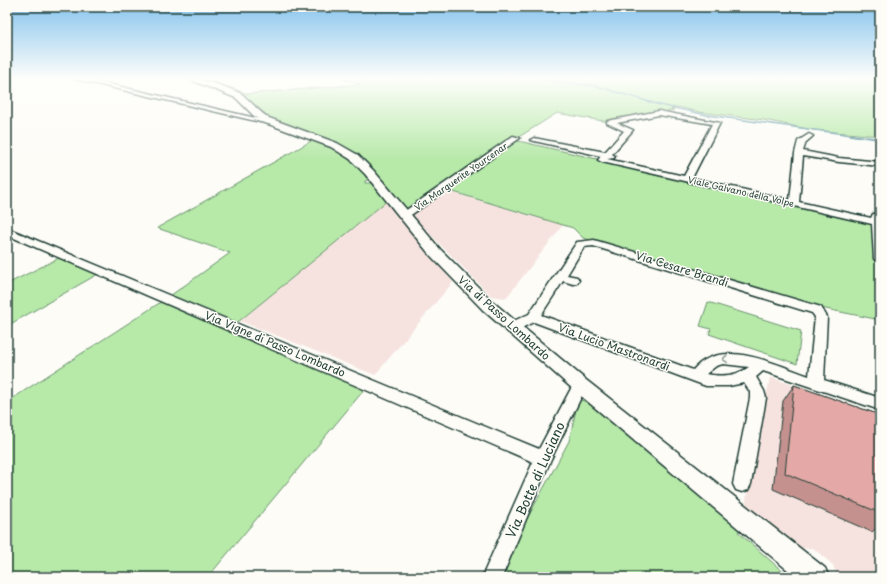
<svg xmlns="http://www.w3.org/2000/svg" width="887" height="584" font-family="'Playpen Sans',sans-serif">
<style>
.built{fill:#f6e3df}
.green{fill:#b7e9a9;stroke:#6b936e}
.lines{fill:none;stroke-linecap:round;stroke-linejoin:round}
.stream-far1{stroke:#649ba7;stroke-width:1.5}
.stream{stroke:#649ba7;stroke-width:2}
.minor-casing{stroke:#1f3d34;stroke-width:3}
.tertiary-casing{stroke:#1f3d34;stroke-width:3}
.minor{fill:#fdfcf7;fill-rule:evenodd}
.tertiary{fill:#fdfcf7;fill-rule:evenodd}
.wall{fill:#c4918f;stroke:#1f3d34}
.building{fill:#e4a9a6;stroke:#1f3d34}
.oneway{stroke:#8e9c96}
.labels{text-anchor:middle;stroke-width:3;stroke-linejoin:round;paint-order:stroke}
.far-street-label{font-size:9px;fill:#1f3d34;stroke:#fdfcf7}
.street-label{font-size:11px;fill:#1f3d34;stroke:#fdfcf7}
.near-street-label{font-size:13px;fill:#1f3d34;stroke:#fdfcf7}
</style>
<rect width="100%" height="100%" fill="#fdfcf7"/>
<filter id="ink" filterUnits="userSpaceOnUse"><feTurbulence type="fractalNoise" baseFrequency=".025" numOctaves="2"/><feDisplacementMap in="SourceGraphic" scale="8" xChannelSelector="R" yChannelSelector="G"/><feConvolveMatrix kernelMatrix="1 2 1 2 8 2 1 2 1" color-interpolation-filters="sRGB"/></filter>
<g filter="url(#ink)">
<!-- built -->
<g class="built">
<path d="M 447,191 L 563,225 L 506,298 L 491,296 L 413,217 L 414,214 Z"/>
<path d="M 386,201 L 453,282 L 375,375 L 240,321 Z"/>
<path d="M 770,377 L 880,416 L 880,577 L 837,577 L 833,565 L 813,548 L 792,549 L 744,510 Z"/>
</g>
<!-- green -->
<g class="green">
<path d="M 193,78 L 203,78 L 248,94 L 361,84 L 339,78 L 880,78 L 880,136 L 813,130 L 764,120 L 699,112 L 678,107 L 671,109 L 674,110 L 609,122 L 557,113 L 514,140 L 877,223 L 880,252 L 880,320 L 816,307 L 583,238 L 573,228 L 440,188 L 407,210 L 403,210 L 360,158 L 273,122 L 235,93 Z"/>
<path d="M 313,140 L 346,154 L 370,179 L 365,181 L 365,183 L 374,183 L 388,200 L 233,326 L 369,384 L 208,577 L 7,577 L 7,402 L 167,298 L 230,253 L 157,228 Z"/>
<path d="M 59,258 L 98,274 L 7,326 L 7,284 Z"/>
<path d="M 708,302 L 801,331 L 797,364 L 709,334 L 711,329 L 700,326 Z"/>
<path d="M 581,400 L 590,403 L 741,528 L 738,532 L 789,577 L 503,577 L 527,519 L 569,441 L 578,401 Z"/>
</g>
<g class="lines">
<!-- stream-far1 -->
<path class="stream-far1" d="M 536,79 L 596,86 L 660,105 L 707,115 L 859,136"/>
<!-- stream -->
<path class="stream" d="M 851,135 L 880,139"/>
<!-- minor casing -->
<g class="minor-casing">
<g id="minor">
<path d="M 71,78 L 83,78 L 273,122 L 269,124 Z"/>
<path d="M 659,111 L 720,123 L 692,178 L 790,200 L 795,153 L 798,141 L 809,134 L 813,136 L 806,142 L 803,151 L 839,158 L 880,162 L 880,166 L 839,162 L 803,156 L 799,202 L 871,218 L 873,214 L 879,214 L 880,262 L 874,259 L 872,224 L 602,162 L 598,160 L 601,156 L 530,140 L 534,138 L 605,152 L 624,131 L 607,123 L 607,121 ZM 659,115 L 712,124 L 684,176 L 607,159 L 614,158 L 615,156 L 612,154 L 633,130 L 617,123 Z"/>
<path d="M 513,136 L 520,138 L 408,217 L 402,217 L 400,215 L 402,213 Z"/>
<path d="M 7,228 L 539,449 L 575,381 L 580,379 L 585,381 L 587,385 L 551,459 L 502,577 L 482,577 L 533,462 L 7,235 Z"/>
<path d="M 594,240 L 821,307 L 827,317 L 824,380 L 880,398 L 880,410 L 763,371 L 756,377 L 764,391 L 766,398 L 751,484 L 748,490 L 742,492 L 736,490 L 733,484 L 750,398 L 750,392 L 744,383 L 729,386 L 706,386 L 534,322 L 517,330 L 507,330 L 505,327 L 507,324 L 529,314 L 577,242 ZM 593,246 L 812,313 L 815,317 L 809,376 C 776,365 721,336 693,370 L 541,315 L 563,281 L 573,284 L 577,283 L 579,280 L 577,277 L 567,275 L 584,247 ZM 723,364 L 749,367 C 737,376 721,377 706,374 L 716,366 Z"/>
</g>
</g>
<!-- tertiary casing -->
<g class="tertiary-casing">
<path id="tertiary" d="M 186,78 C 197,78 233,88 243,95 C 252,103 259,112 269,118 L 337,143 L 358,155 L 373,170 L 440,249 L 493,302 L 586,380 L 825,568 L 829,577 L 796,577 L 574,390 L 483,310 L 430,255 L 365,174 L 350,159 L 331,147 L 263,122 L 255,117 L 236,98 Z"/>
</g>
<!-- minor -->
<use href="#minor" class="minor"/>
<!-- tertiary -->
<use href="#tertiary" class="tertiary"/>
</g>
<!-- wall -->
<path class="wall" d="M 794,385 L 880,415 L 880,525 L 872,532 L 773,489 L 783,401 Z"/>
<!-- building -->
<path class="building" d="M 794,385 L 880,415 L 880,513 L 785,473 Z"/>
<!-- one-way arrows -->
<defs><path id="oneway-chevron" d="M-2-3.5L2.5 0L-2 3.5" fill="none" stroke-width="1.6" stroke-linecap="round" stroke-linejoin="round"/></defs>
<use class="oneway" href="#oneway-chevron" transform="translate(725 359) rotate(176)"/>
</g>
<!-- sky -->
<linearGradient id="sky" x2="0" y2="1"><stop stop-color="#85c3ed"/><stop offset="0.49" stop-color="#fefefb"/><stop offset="1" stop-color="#fefefb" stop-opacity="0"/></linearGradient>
<rect width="887" height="160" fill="url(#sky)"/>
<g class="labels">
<!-- far-street labels -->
<g class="far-street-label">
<text transform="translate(461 177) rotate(-35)" y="3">Via Marguerite Yourcenar</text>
<text transform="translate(741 192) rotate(13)" y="3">Viale Galvano della Volpe</text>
</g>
<!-- street labels -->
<g class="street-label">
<text transform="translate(682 269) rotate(17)" y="4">Via Cesare Brandi</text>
<text transform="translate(504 318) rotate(42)" y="4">Via di Passo Lombardo</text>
<text transform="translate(275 344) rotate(23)" y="4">Via Vigne di Passo Lombardo</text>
<text transform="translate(614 347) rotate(20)" y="4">Via Lucio Mastronardi</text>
</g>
<!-- near-street labels -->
<g class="near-street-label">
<text transform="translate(535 480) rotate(-66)" y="5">Via Botte di Luciano</text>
</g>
</g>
<!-- margin -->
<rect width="887" height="584" fill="none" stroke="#fdfcf7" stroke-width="24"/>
<rect x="12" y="12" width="863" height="560" fill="none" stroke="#1f3d34" stroke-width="1.5" filter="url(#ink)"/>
</svg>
